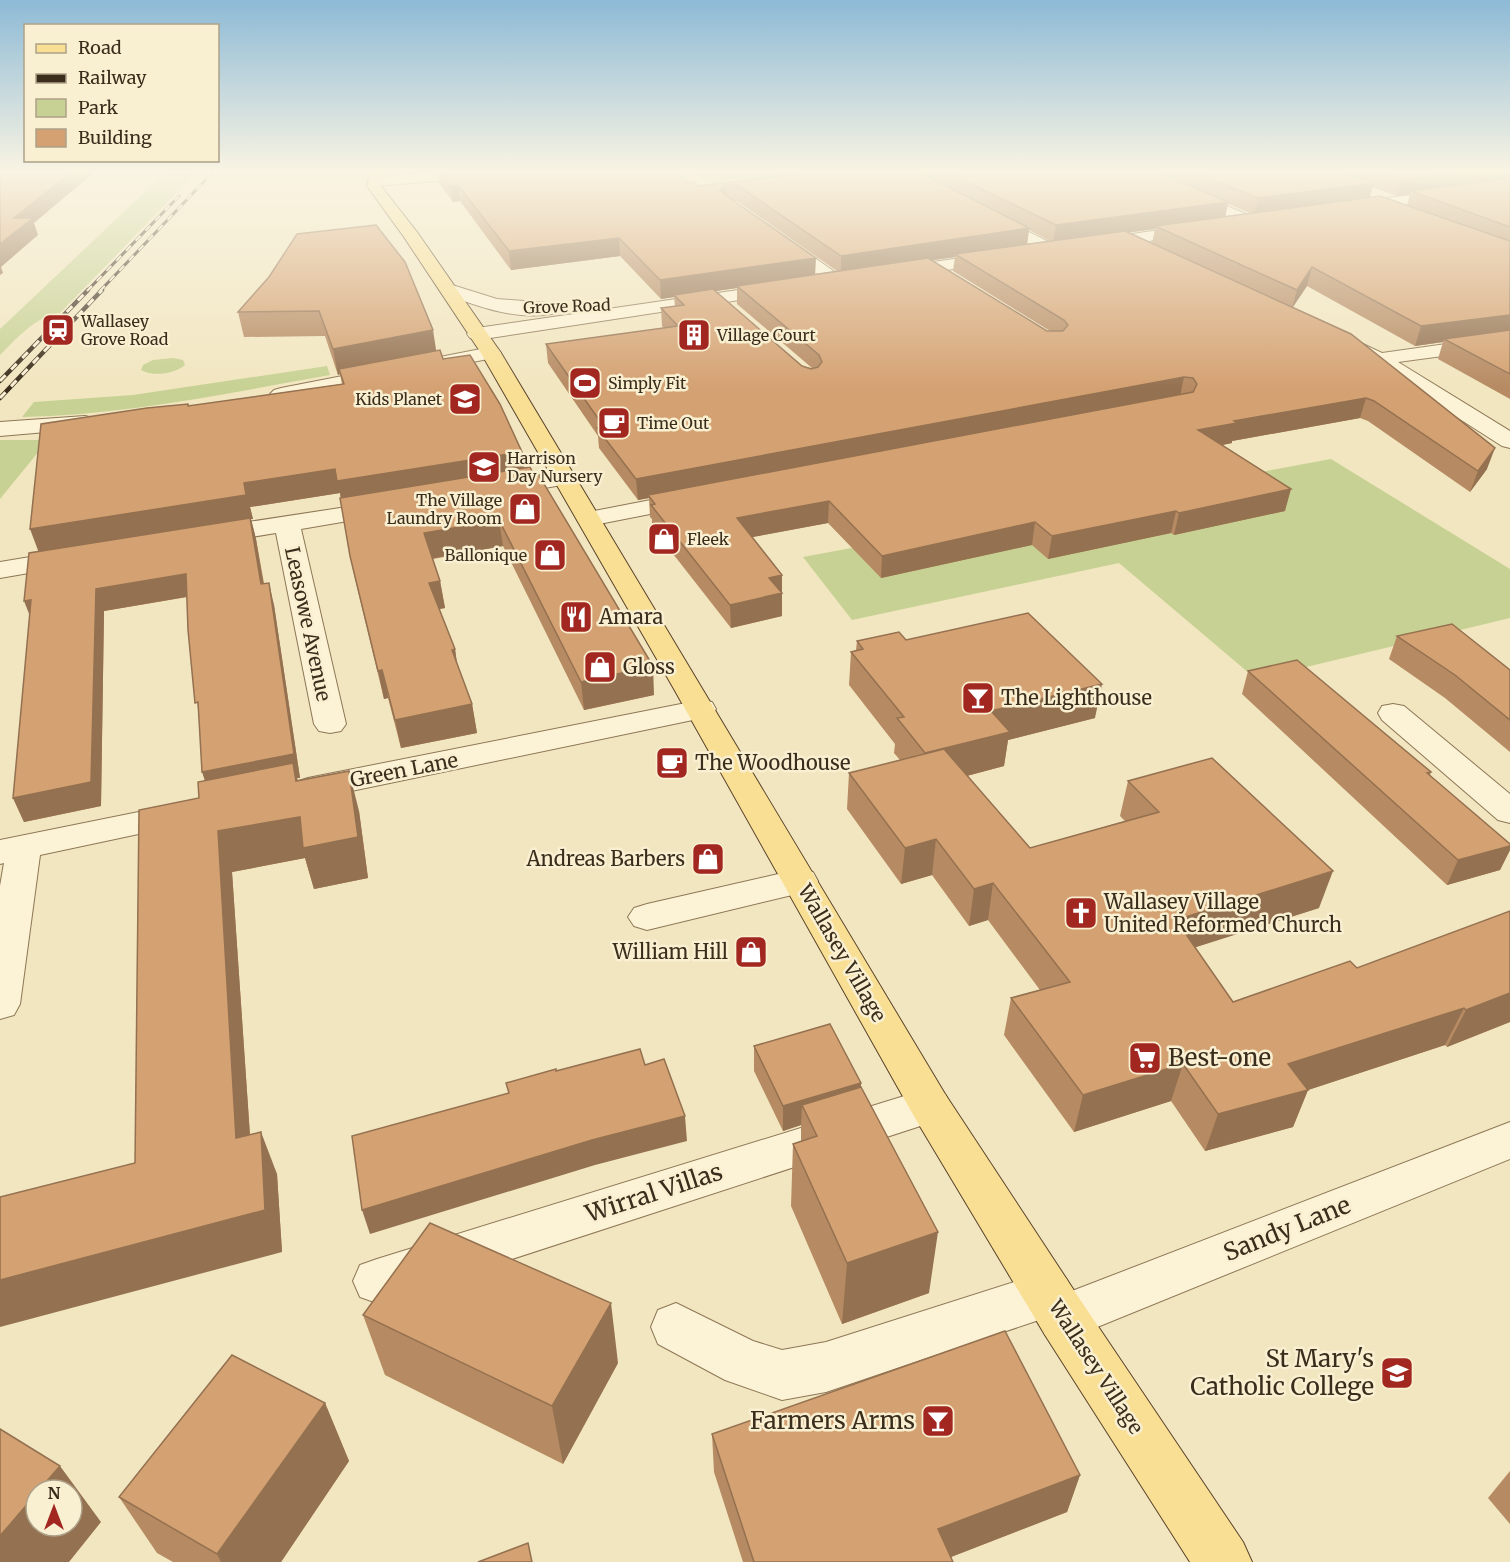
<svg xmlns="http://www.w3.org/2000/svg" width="1510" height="1562" font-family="Merriweather,serif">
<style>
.green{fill:#c7d193}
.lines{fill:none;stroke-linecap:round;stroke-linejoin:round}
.minor-casing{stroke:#8d7756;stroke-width:2}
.major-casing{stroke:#5b442b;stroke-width:2}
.minor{fill:#fcf2d5;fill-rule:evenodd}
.major{fill:#f9df94;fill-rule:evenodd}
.rail-far1-casing{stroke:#3b2d1c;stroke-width:3}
.rail-casing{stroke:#3b2d1c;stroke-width:4.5}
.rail-far1{stroke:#f9efd1;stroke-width:2;stroke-dasharray:7;stroke-linecap:butt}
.rail{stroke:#f9efd1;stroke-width:3;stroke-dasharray:8;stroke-linecap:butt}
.wall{fill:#b68a62;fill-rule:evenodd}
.shaded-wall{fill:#947150}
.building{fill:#d4a172;stroke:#947150;stroke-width:1.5}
.labels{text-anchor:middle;stroke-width:5;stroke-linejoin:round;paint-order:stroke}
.far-street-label{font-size:16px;fill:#3b2d1c;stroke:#f9efd1}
.far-poi-label{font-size:16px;fill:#3b2d1c;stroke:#f9efd1;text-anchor:start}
.poi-label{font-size:20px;fill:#3b2d1c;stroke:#f9efd1;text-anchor:start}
.street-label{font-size:20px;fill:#3b2d1c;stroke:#f9efd1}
.near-poi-label{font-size:24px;fill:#3b2d1c;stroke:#f9efd1;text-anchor:end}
.near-street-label{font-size:24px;fill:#3b2d1c;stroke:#f9efd1}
</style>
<rect width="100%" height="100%" fill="#f2e6c0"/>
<!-- green -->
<g class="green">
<path d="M 168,170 L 199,170 L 60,313 C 37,315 16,339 0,355 L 0,329 Z"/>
<path d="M 689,170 L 897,170 L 724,195 Z"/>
<path d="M 173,358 L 183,360 L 185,365 C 174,374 154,377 141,370 L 143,365 L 153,360 Z"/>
<path d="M 327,366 L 330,375 C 229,393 125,415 22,417 L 34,402 L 133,395 Z"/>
<path d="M 0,440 L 48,440 L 0,499 Z"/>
<path d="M 1331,459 L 1510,569 L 1510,618 L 1256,679 L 1119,563 L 852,620 L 803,557 Z"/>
</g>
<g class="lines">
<!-- minor casing -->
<g class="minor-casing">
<g id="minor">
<path d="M 446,170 L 530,170 L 523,174 L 375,186 L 368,182 L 375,178 Z"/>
<path d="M 1121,170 L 1141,170 L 1258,219 L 1260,222 L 1252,227 L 1246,225 Z"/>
<path d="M 1510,183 L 1510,191 L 1354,212 L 1346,207 L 1354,202 Z"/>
<path d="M 987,211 L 1057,246 L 1059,250 L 1057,254 L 1045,254 L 981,219 L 979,216 L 981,213 Z"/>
<path d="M 1196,225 L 1202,227 L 1204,230 L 1202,233 L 1096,249 L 1088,244 L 1096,239 Z"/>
<path d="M 779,235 L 785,237 L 842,277 L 845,281 L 842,285 L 830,285 L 773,243 L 771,240 Z"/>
<path d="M 997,253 L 1003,254 L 1005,258 L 1003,262 L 897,277 L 891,276 L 888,272 L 891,268 L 897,267 Z"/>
<path d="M 449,284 L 497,299 L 549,303 L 556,305 L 558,309 L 556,313 C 519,322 476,306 443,293 L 440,289 L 443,285 Z"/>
<path d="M 780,284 L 786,285 L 789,289 L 786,293 L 477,340 L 470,338 L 467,334 L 470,330 L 477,328 Z"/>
<path d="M 1510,335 L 1510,347 L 1398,362 L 1510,431 L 1510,448 L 1502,446 L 1372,363 L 1349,352 L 1346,348 L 1349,344 L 1363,344 L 1382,353 Z"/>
<path d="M 491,347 L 498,349 L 501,353 L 498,357 L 281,400 L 274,398 L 270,394 L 274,390 L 281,388 Z"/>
<path d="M 85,416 L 93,418 L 96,423 L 93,428 L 0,436 L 0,422 Z"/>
<path d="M 565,471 L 573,473 L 577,478 L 573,483 L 499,496 L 491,494 L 487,489 L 491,484 L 499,482 Z"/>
<path d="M 692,492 L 701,494 L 704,499 L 701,504 L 589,526 L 580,524 L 577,519 L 580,514 L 589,512 Z"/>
<path d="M 386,501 L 395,503 L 398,508 L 395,513 L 301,529 L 346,724 L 341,731 L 330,733 L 319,731 L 314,724 L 276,533 L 209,544 L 200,541 L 196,536 L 200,531 L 209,528 Z"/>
<path d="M 72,550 L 81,552 L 85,558 L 81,564 L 0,578 L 0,562 Z"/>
<path d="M 701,700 L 712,702 L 716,709 L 712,716 L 308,800 L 296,796 L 291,789 L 296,782 L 308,778 Z"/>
<path d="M 1393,704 L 1404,706 L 1510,794 L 1510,823 L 1498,820 L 1382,720 L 1378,713 L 1382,706 Z"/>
<path d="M 183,803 L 195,806 L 200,814 L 195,822 L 40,855 L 20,1004 L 14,1015 L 0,1019 L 0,886 L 4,863 L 0,864 L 0,840 Z"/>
<path d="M 800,869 L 813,872 L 818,881 L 813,890 L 647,930 L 634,926 L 628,917 L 634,908 L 647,904 Z"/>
<path d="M 930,1088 L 945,1094 L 951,1106 L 945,1118 L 377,1303 L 360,1297 L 353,1281 L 360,1265 L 377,1259 Z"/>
<path d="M 1510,1122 L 1510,1159 L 1063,1341 L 1045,1335 L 1039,1320 L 826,1392 L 782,1400 L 725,1380 L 658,1344 L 651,1327 L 658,1310 L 676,1303 L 753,1341 L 782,1350 L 826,1342 L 1049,1271 L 1066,1278 L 1072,1291 Z"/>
</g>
</g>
<!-- major casing -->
<g class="major-casing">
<path id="major" d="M 366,170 L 380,170 L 383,178 L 381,186 L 417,232 L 501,353 L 945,1094 L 1081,1301 L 1243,1542 L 1252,1562 L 1190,1562 L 1045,1335 L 915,1118 L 674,689 L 481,353 L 404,237 L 367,186 L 369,178 Z"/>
</g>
<!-- minor -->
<use href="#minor" class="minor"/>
<!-- major -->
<use href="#major" class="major"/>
<!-- rail-far1 casing -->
<g class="rail-far1-casing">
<g id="rail-far1">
<path d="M 87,291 L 179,196"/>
<path d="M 100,291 L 215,170"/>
</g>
</g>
<!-- rail casing -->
<g class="rail-casing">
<g id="rail">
<path d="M 0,381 L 88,290"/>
<path d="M 0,398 L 102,290"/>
</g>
</g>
<!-- rail-far1 -->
<use href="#rail-far1" class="rail-far1"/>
<!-- rail -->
<use href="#rail" class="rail"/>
</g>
<!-- wall -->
<g class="wall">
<path d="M 437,170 L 673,170 L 690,183 L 699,186 L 830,170 L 1510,170 L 1510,399 L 1438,359 L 1443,342 L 1415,346 L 1307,286 L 1293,307 L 1487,469 L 1470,492 L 1368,421 L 1360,418 L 1232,441 L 1232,443 L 1222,445 L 1285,511 L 1174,535 L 1171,533 L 1048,559 L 1032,545 L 881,578 L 828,523 L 752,537 L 781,592 L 782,616 L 731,628 L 652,527 L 652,519 L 650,517 L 649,498 L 638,500 L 599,448 L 598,436 L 548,363 L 546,344 L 664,328 L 662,326 L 661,308 L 675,306 L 674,297 L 661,299 L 620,256 L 511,270 L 460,201 L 453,202 L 439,183 ZM 1372,187 L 1397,196 L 1410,194 L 1407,205 L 1370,197 ZM 734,201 L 737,201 L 837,271 L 815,274 ZM 1228,204 L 1250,213 L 1225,216 ZM 1155,229 L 1152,243 L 1129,232 ZM 1029,230 L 1050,241 L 1027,244 ZM 955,257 L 953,271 L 1050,331 L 1047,331 L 931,260 ZM 737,288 L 737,304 L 812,368 L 802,366 L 715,291 Z"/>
<path d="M 269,277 L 436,350 L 522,452 L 524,468 L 654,695 L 584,710 L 503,546 L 433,559 L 440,581 L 445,608 L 439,609 L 455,649 L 457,665 L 472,704 L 477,733 L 401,748 L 388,698 L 384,699 L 356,583 L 350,556 L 340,493 L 250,507 L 253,519 L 251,519 L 256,539 L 264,583 L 274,605 L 300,778 L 297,778 L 298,781 L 359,811 L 368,878 L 314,889 L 305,858 L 232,872 L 250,1135 L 277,1174 L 282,1252 L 135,1163 L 199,798 L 205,780 L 187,597 L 104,611 L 101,806 L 24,822 L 13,798 L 38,551 L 189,406 L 342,384 L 340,374 L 338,375 L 325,336 L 244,337 L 238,312 Z"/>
<path d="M 1397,636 L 1510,670 L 1510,752 L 1445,698 L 1389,659 Z"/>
<path d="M 906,640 L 1095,718 L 1008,740 L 1004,766 L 967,776 L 1030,848 L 1125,821 L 1120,816 L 1128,781 L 1319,908 L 1195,947 L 1233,1002 L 1357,968 L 1510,1022 L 1447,1047 L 1445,1045 L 1308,1090 L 1293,1127 L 1205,1151 L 1171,1101 L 1074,1132 L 1004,1035 L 1011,998 L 1040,990 L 988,920 L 969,926 L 932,875 L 901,884 L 847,809 L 849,773 L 900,760 L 894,753 L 895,744 L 849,685 L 851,652 L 856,650 L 857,641 Z"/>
<path d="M 1248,671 L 1431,772 L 1430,776 L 1510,844 L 1510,850 L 1500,870 L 1447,885 L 1242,694 Z"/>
<path d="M 754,1046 L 861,1083 L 861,1087 L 929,1293 L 842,1324 L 791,1206 L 793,1144 L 801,1141 L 801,1125 L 783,1131 L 754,1071 Z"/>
<path d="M 363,1315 L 618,1363 L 563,1464 L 385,1375 Z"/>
<path d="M 325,1403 L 349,1461 L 281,1562 L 173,1562 L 157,1553 L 119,1497 Z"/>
<path d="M 712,1434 L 1080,1475 L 1067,1512 L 951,1557 L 953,1562 L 743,1562 L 714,1472 Z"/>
<path d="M 1510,1471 L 1510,1524 L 1488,1498 Z"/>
</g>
<!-- shaded-wall -->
<g class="shaded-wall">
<path d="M 74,170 L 97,170 L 34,223 L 38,235 L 1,267 L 3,273 L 0,275 L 0,244 L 14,218 Z"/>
<path d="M 927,170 L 933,170 L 932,182 L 925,172 Z"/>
<path d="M 1478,170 L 1510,170 L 1510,182 L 1411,191 L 1410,194 L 1397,196 L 1402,180 Z"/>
<path d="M 1374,183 L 1369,199 L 1254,215 L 1258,198 Z"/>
<path d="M 726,184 L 726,201 L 720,190 Z"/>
<path d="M 458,185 L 460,201 L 453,202 L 451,186 Z"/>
<path d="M 1228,202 L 1225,219 L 1155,226 L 1155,229 L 1053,243 L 1056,225 Z"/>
<path d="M 1029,228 L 1027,246 L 955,254 L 955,257 L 841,274 L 841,256 Z"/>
<path d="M 619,238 L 620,256 L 511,270 L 509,251 Z"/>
<path d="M 816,258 L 815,277 L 737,286 L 737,288 L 676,297 L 674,295 L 674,297 L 661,299 L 660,280 Z"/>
<path d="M 1312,267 L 1307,286 L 1292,308 L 1297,290 Z"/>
<path d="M 1510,315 L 1510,333 L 1444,339 L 1443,342 L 1415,346 L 1421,326 Z"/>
<path d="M 433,330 L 437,356 L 339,369 L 340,374 L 338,375 L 333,349 Z"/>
<path d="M 1184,377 L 1180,397 L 648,495 L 649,498 L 638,500 L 636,479 Z"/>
<path d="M 1366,398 L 1360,418 L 1232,441 L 1232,443 L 1193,451 L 1198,430 L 1234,421 Z"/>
<path d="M 1495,448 L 1487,469 L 1470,492 L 1478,471 Z"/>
<path d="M 522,452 L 525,475 L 342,505 L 340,493 L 250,507 L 253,519 L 251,519 L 256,539 L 267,606 L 261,584 L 39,553 L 30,529 L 244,483 L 335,469 Z"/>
<path d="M 1291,489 L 1285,511 L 1174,535 L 1179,513 Z"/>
<path d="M 829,501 L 828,523 L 737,540 L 737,518 Z"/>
<path d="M 1176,511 L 1171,533 L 1048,559 L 1052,536 Z"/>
<path d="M 499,520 L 503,546 L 429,559 L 424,533 Z"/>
<path d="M 1035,522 L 1032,545 L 881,578 L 882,556 Z"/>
<path d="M 186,574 L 192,596 L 104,611 L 101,806 L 24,822 L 13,798 L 96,589 Z"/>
<path d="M 782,575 L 782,616 L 731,628 L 730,605 L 769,578 Z"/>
<path d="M 440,581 L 445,608 L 434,610 L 429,583 Z"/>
<path d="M 269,583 L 274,605 L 300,778 L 297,778 L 304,803 L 295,779 L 210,796 L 202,772 Z"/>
<path d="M 31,600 L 33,624 L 24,601 Z"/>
<path d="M 455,649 L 459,677 L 452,650 Z"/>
<path d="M 653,666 L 654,695 L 584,710 L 581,682 Z"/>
<path d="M 382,670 L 388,698 L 384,699 L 378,671 Z"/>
<path d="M 1102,684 L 1095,718 L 1008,740 L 1004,766 L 921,788 L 925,753 L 991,711 Z"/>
<path d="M 472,704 L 477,733 L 401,748 L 395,720 Z"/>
<path d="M 349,771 L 359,811 L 368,878 L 314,889 L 305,858 L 232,872 L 253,1180 L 236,1138 L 218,831 Z"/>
<path d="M 936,839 L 932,875 L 901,884 L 905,848 Z"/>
<path d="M 1510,846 L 1510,850 L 1500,870 L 1447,885 L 1458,860 Z"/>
<path d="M 1333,871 L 1319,908 L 1165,957 L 1176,920 Z"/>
<path d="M 993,883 L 988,920 L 969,926 L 974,889 Z"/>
<path d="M 1510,993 L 1510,1022 L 1447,1047 L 1466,1010 Z"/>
<path d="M 1464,1008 L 1445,1045 L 1305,1091 L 1308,1090 L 1293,1127 L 1205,1151 L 1218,1114 L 1288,1064 Z"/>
<path d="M 1183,1064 L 1171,1101 L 1074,1132 L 1083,1095 Z"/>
<path d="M 861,1083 L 859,1108 L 802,1105 L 801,1125 L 783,1131 L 783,1106 Z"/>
<path d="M 685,1116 L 687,1141 L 595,1165 L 370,1234 L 362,1210 L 592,1140 Z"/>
<path d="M 261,1132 L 277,1174 L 282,1252 L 0,1327 L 0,1280 Z"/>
<path d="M 938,1232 L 929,1293 L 842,1324 L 847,1263 Z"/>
<path d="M 611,1303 L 618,1363 L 563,1464 L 552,1406 Z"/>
<path d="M 325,1403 L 349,1461 L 281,1562 L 221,1562 L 217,1554 Z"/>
<path d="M 60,1466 L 101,1522 L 69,1562 L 0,1562 L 0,1536 L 36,1494 L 36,1526 L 72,1526 L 72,1490 L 39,1490 Z"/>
<path d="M 1080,1475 L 1067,1512 L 938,1562 L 938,1529 Z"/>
</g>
<!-- building -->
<g class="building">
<path d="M 0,170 L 74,170 L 14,218 L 33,218 L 0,244 Z"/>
<path d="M 439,170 L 673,170 L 690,183 L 695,182 L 699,186 L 830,170 L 927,170 L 925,172 L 928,177 L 1029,228 L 841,256 L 737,185 L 726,184 L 720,190 L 724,194 L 816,258 L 660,280 L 619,238 L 509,251 L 458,185 L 451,186 Z"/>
<path d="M 942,170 L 1155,170 L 1228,202 L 1056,225 Z"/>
<path d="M 1189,170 L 1335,170 L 1374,183 L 1258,198 Z"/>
<path d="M 1375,170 L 1478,170 L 1402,180 Z"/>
<path d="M 1510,178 L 1510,227 L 1411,191 Z"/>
<path d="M 1380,196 L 1510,241 L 1510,315 L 1421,326 L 1312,267 L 1297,290 L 1155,226 Z"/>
<path d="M 376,225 L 405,262 L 433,330 L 333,349 L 319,311 L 238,312 L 269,277 L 297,234 Z"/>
<path d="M 1125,231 L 1351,334 L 1495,448 L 1478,471 L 1374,401 L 1366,398 L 1234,421 L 1237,423 L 1198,430 L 1291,489 L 1179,513 L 1176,511 L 1052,536 L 1035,522 L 882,556 L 829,501 L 737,518 L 782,575 L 769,578 L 782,593 L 730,605 L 651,505 L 655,504 L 648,495 L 1193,392 L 1197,384 L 1193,378 L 1184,377 L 636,479 L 597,428 L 604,427 L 546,344 L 678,326 L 661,308 L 684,305 L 674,295 L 713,289 L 802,366 L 811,369 L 818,367 L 822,362 L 819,355 L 737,286 L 928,258 L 1047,331 L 1063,331 L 1068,325 L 1064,320 L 955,254 Z"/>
<path d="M 1510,330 L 1510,374 L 1444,339 Z"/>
<path d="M 440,350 L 443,359 L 470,355 L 500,404 L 522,452 L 337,481 L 335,469 L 244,483 L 246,495 L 30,529 L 41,424 L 147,408 L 188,404 L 188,406 L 344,384 L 339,369 Z"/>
<path d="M 530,467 L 533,473 L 537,472 L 653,666 L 581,682 L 499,520 L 424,533 L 440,581 L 429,583 L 455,649 L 452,650 L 472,704 L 395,720 L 382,670 L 378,671 L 350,556 L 340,498 Z"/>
<path d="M 250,518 L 261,584 L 269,583 L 294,754 L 202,772 L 198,702 L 195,703 L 188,630 L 186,574 L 96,589 L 91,782 L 13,798 L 31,600 L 24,601 L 29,553 Z"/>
<path d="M 1028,613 L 1102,684 L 991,711 L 1010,732 L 925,753 L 897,718 L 904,717 L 851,652 L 863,649 L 857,641 L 899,632 L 906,640 Z"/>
<path d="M 1452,624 L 1510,670 L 1510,720 L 1455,675 L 1397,636 Z"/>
<path d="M 1297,660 L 1431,772 L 1427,773 L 1510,844 L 1510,846 L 1458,860 L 1248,671 Z"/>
<path d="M 944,749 L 1030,848 L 1159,812 L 1128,781 L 1212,758 L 1333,871 L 1176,920 L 1233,1002 L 1350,961 L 1357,968 L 1510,911 L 1510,993 L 1466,1010 L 1464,1008 L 1288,1064 L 1308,1090 L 1218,1114 L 1183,1064 L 1083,1095 L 1011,998 L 1070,982 L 993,883 L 974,889 L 936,839 L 905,848 L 849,773 Z"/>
<path d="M 293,763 L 296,781 L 349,771 L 358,837 L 303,848 L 300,817 L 218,831 L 236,1138 L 261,1132 L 265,1210 L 0,1280 L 0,1197 L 135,1163 L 139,810 L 199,798 L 198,782 Z"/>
<path d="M 830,1024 L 861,1083 L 783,1106 L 754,1046 Z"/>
<path d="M 640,1049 L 645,1065 L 664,1059 L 685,1116 L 592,1140 L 362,1210 L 352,1136 L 509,1093 L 506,1083 L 556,1069 L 556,1071 Z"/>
<path d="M 861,1087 L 938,1232 L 847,1263 L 793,1144 L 817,1136 L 802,1105 Z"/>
<path d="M 430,1223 L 611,1303 L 552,1406 L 363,1315 Z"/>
<path d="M 1005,1331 L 1080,1475 L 938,1529 L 953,1562 L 754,1562 L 712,1434 Z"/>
<path d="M 232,1355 L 325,1403 L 217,1554 L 119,1497 Z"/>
<path d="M 0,1429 L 60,1466 L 39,1490 L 36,1490 L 36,1494 L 0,1536 Z"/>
<path d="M 528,1543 L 532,1562 L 478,1562 Z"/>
</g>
<!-- sky -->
<linearGradient id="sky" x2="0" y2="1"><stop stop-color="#8dbad6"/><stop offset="0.44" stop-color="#f9f4e3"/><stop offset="1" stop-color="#f9f4e3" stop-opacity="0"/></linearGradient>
<rect width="1510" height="389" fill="url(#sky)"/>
<!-- icons -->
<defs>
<g id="station-square" transform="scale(1.725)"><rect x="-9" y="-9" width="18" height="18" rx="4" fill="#a22720" stroke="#f9efd1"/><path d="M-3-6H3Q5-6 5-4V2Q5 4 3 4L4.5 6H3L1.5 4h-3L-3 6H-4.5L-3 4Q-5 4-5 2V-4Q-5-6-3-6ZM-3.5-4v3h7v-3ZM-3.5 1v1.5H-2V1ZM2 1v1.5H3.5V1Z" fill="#fff"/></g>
<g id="building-square" transform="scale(1.725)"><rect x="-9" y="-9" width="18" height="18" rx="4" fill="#a22720" stroke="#f9efd1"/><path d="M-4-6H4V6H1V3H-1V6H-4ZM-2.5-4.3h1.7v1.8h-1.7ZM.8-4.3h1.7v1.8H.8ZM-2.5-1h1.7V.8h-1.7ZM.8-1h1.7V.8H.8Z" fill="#fff"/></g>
<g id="stadium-square" transform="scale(1.725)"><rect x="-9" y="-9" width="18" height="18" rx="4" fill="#a22720" stroke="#f9efd1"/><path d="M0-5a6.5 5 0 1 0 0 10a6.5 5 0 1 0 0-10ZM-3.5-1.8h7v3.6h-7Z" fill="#fff"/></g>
<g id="school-square" transform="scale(1.725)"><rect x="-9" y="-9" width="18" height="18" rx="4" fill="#a22720" stroke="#f9efd1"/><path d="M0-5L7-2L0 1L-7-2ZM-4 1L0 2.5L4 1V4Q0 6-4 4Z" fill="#fff"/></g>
<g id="cafe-square" transform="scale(1.725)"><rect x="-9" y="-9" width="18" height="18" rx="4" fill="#a22720" stroke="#f9efd1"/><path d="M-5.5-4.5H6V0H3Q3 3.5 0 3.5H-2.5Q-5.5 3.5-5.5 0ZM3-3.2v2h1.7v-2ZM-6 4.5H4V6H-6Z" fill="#fff"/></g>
<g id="shop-square" transform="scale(1.725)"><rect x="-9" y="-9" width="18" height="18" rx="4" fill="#a22720" stroke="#f9efd1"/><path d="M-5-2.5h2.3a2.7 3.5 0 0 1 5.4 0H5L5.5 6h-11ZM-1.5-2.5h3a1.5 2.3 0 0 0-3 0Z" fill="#fff"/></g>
<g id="restaurant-square" transform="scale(1.725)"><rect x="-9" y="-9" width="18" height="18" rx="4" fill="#a22720" stroke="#f9efd1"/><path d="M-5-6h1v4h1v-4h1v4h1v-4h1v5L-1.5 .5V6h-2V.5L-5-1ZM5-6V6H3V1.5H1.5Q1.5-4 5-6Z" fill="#fff"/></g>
<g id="bar-square" transform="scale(1.725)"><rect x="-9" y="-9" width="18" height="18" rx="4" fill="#a22720" stroke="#f9efd1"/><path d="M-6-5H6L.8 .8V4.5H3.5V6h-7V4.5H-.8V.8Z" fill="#fff"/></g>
<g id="church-square" transform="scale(1.725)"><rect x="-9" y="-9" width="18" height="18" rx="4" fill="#a22720" stroke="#f9efd1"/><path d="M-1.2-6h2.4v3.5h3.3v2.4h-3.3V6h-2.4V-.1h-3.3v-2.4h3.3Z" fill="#fff"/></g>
<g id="supermarket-square" transform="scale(1.725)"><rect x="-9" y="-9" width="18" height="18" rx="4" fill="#a22720" stroke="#f9efd1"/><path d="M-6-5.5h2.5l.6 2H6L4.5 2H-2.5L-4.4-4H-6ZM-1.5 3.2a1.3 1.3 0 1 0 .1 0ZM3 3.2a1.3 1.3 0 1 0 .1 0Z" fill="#fff"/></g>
</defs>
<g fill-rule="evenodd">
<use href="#station-square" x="58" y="330"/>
<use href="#building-square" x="694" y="335"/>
<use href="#stadium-square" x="585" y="383"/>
<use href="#school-square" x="465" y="399"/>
<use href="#cafe-square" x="614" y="423"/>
<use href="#school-square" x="484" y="467"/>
<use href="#shop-square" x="525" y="509"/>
<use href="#shop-square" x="664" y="539"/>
<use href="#shop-square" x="550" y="555"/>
<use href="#restaurant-square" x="576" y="617"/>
<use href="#shop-square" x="600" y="667"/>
<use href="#bar-square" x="978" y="698"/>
<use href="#cafe-square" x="672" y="763"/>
<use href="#shop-square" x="708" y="859"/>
<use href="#church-square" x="1081" y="913"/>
<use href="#shop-square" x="751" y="952"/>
<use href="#supermarket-square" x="1145" y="1058"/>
<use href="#school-square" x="1397" y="1373"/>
<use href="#bar-square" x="938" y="1421"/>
</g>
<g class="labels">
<!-- far-street labels -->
<g class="far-street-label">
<text transform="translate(567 306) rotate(-2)" y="6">Grove Road</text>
</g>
<!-- far-poi labels -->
<g class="far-poi-label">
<text x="81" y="327">Wallasey<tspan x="81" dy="18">Grove Road</tspan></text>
<text x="717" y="341">Village Court</text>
<text x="608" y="389">Simply Fit</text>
<text x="442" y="405" text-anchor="end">Kids Planet</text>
<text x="637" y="429">Time Out</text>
<text x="507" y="464">Harrison<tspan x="507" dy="18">Day Nursery</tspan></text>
<text x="502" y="506" text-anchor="end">The Village<tspan x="502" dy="18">Laundry Room</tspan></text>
<text x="687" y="545">Fleek</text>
<text x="527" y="561" text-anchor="end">Ballonique</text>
</g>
<!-- poi labels -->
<g class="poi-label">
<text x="599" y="624">Amara</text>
<text x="623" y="674">Gloss</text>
<text x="1001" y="705">The Lighthouse</text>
<text x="695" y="770">The Woodhouse</text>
<text x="685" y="866" text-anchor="end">Andreas Barbers</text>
<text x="1104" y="909">Wallasey Village<tspan x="1104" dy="23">United Reformed Church</tspan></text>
<text x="728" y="959" text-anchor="end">William Hill</text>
</g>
<!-- street labels -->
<g class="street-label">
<text transform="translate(308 624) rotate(78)" y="7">Leasowe Avenue</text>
<text transform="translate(404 770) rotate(-11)" y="7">Green Lane</text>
<text transform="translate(842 953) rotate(60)" y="7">Wallasey Village</text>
<text transform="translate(1096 1367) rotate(57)" y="7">Wallasey Village</text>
</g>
<!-- near-poi labels -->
<g class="near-poi-label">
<text x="1168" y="1066" text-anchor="start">Best-one</text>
<text x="1374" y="1367">St Mary's<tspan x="1374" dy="28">Catholic College</tspan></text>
<text x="915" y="1429">Farmers Arms</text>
</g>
<!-- near-street labels -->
<g class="near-street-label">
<text transform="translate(654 1193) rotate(-18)" y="8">Wirral Villas</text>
<text transform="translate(1287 1229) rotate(-22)" y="8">Sandy Lane</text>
</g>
</g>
<!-- legend -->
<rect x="24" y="24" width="195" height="138" fill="#f9efd1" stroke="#ada189" stroke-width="1.5"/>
<rect x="36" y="44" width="30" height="9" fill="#f9df94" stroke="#ada189" stroke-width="1.5"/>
<text x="78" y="54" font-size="18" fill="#3b2d1c">Road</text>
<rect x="36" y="74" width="30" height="9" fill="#3b2d1c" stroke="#ada189" stroke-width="1.5"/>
<text x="78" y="84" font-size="18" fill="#3b2d1c">Railway</text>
<rect x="36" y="99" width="30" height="18" fill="#c7d193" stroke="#ada189" stroke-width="1.5"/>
<text x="78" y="114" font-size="18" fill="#3b2d1c">Park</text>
<rect x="36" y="129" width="30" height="18" fill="#d4a172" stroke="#ada189" stroke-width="1.5"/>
<text x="78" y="144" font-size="18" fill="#3b2d1c">Building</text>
<!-- north arrow -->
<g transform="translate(54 1508)"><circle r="28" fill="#f9efd1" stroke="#ada189" stroke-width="1.5"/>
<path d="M0-4.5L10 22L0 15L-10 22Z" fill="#a22720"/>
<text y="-9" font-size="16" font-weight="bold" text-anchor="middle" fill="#3b2d1c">N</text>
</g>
</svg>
